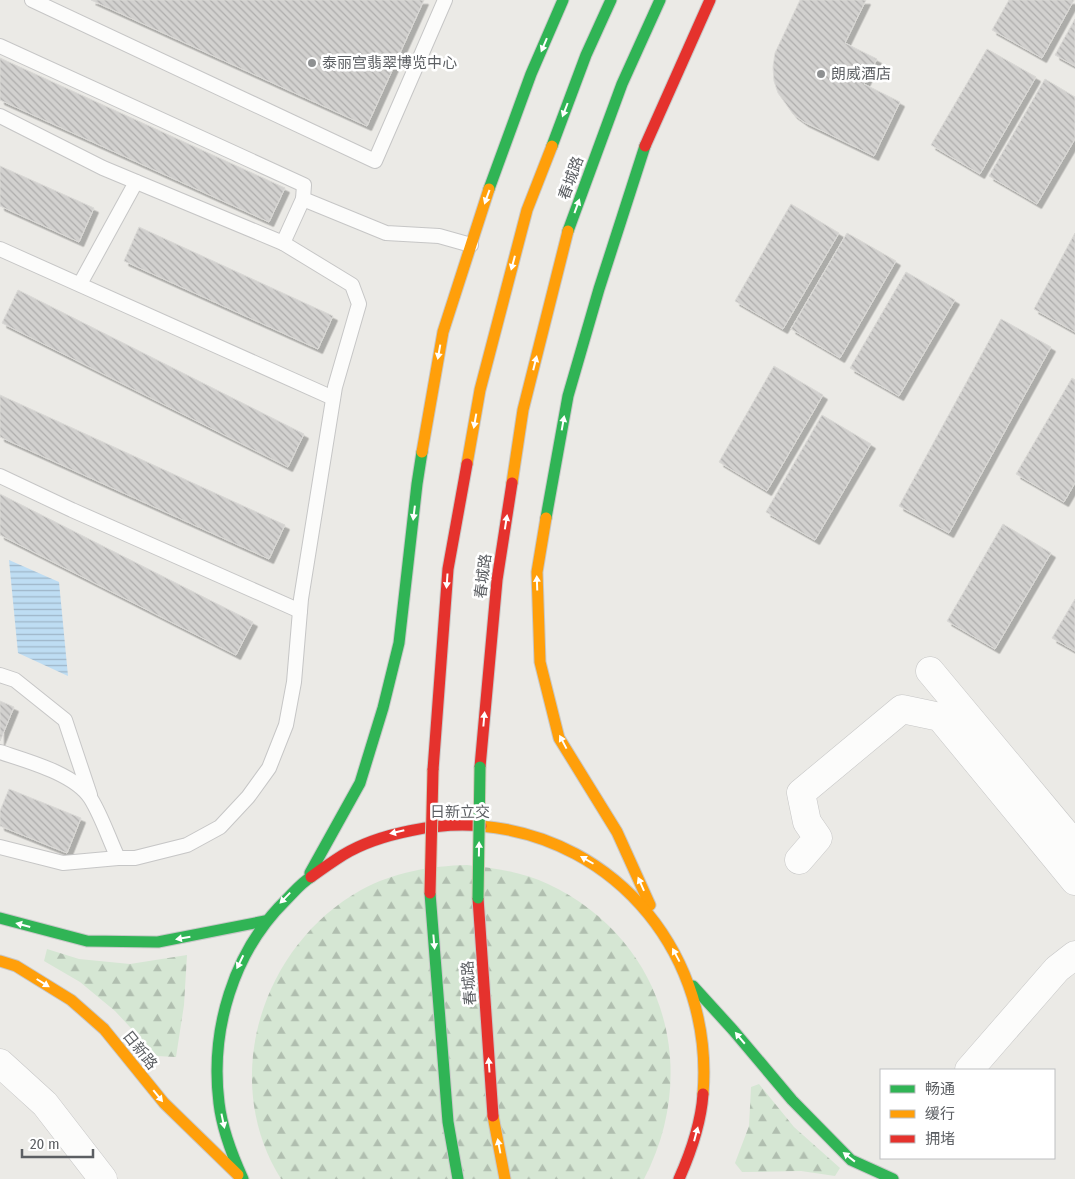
<svg xmlns="http://www.w3.org/2000/svg" width="1075" height="1179" font-family="'Fira Sans Condensed','Noto Sans SC',sans-serif">
<style>
.forest{fill:url(#forest-firs)}
.water{fill:url(#water-rules)}
.building{fill:url(#building-back-hatch);stroke:#dad9d6;filter:url(#shadow)}
.lines{fill:none;stroke-linecap:round;stroke-linejoin:round}
.lane-casing{stroke:#c6c6c6;stroke-width:16}
.street-casing{stroke:#c6c6c6;stroke-width:29}
.fast-casing{stroke:#c8c8c8;stroke-width:13}
.slow-casing{stroke:#c8c8c8;stroke-width:13}
.jam-casing{stroke:#c8c8c8;stroke-width:13}
.lane{stroke:#fcfcfb;stroke-width:14}
.street{stroke:#fcfcfb;stroke-width:28}
.fast{stroke:#30b455;stroke-width:11}
.slow{stroke:#ff9f0a;stroke-width:11}
.jam{stroke:#e5322d;stroke-width:11}
.fast-bridge-casing{stroke:#d1c9b6;stroke-width:13;stroke-linecap:butt}
.jam-bridge-casing{stroke:#d1c9b6;stroke-width:13;stroke-linecap:butt}
.fast-bridge{stroke:#30b455;stroke-width:11}
.jam-bridge{stroke:#e5322d;stroke-width:11}
.oneway{fill:#fff}
.poi-dot{fill:#8e9091;stroke:#fff;stroke-width:2}
.labels{text-anchor:middle;stroke-width:5;stroke-linejoin:round;paint-order:stroke}
.poi-label{font-size:15px;fill:#5c5f63;stroke:#fff;text-anchor:start}
.street-label{font-size:15px;fill:#5c5f63;stroke:#fff}
</style>
<defs>
<pattern id="forest-firs" width="22" height="20" patternUnits="userSpaceOnUse" patternTransform="scale(1.25)"><rect width="22" height="20" fill="#d5e6d3"/><path d="M5 1l3.5 6h-7zM16 11l3.5 6h-7z" fill="#b0beaf"/></pattern>
<pattern id="water-rules" width="6" height="5" patternUnits="userSpaceOnUse" patternTransform="scale(1.25)"><rect width="6" height="5" fill="#beddf3"/><path d="M0 2.5h6" fill="none" stroke="#9eb6c8"/></pattern>
<pattern id="building-back-hatch" width="6" height="6" patternUnits="userSpaceOnUse" patternTransform="scale(1.25)"><rect width="6" height="6" fill="#d2d1cf"/><path d="M-1 5l2 2M0 0l6 6M5-1l2 2" fill="none" stroke="#aeadac"/></pattern>
<filter id="shadow"><feDropShadow dx="4.5" dy="4.5" stdDeviation="0" flood-color="#0004"/></filter>
</defs>
<rect width="100%" height="100%" fill="#ebeae6"/>
<!-- forest -->
<g class="forest">
<path d="M 467,865 C 495,868 522,872 548,884 C 663,938 702,1068 644,1179 L 281,1179 C 219,1080 261,946 361,890 C 394,872 430,866 467,865 Z"/>
<path d="M 47,949 L 79,959 L 130,964 L 187,955 L 184,1005 L 176,1057 L 157,1056 L 115,1011 L 80,982 L 44,961 Z"/>
<path d="M 759,1084 L 794,1127 L 840,1168 L 835,1176 L 801,1171 L 742,1172 L 735,1163 L 749,1126 L 751,1087 Z"/>
</g>
<!-- water -->
<path class="water" d="M 9,560 L 59,582 L 68,676 L 18,653 Z"/>
<!-- building -->
<g class="building">
<path d="M 91,0 L 424,0 L 367,126 Z"/>
<path d="M 800,0 L 866,0 L 845,43 L 877,59 L 864,84 L 900,102 L 874,156 L 804,122 L 793,114 L 778,93 L 774,81 L 773,67 L 775,53 Z"/>
<path d="M 1009,0 L 1074,0 L 1042,58 L 992,30 Z"/>
<path d="M 1075,19 L 1075,66 L 1055,55 Z"/>
<path d="M 987,49 L 1036,77 L 980,174 L 931,145 Z"/>
<path d="M 0,58 L 285,188 L 269,222 L 0,100 Z"/>
<path d="M 1045,79 L 1075,97 L 1075,139 L 1037,204 L 989,176 Z"/>
<path d="M 0,166 L 94,208 L 79,242 L 0,206 Z"/>
<path d="M 791,204 L 839,233 L 783,329 L 735,301 Z"/>
<path d="M 139,227 L 333,316 L 318,349 L 124,261 Z"/>
<path d="M 847,233 L 896,261 L 840,358 L 791,329 Z"/>
<path d="M 1075,233 L 1075,332 L 1034,309 Z"/>
<path d="M 906,272 L 955,300 L 899,396 L 850,368 Z"/>
<path d="M 18,290 L 304,434 L 288,467 L 2,323 Z"/>
<path d="M 1001,319 L 1051,347 L 949,533 L 899,506 Z"/>
<path d="M 774,366 L 823,395 L 767,491 L 719,462 Z"/>
<path d="M 1072,378 L 1075,380 L 1075,483 L 1064,502 L 1016,474 Z"/>
<path d="M 0,395 L 285,525 L 269,559 L 0,437 Z"/>
<path d="M 822,415 L 871,444 L 815,540 L 766,512 Z"/>
<path d="M 0,494 L 253,622 L 236,655 L 0,535 Z"/>
<path d="M 1003,524 L 1051,553 L 995,649 L 947,621 Z"/>
<path d="M 1075,599 L 1075,651 L 1052,638 Z"/>
<path d="M 0,701 L 14,707 L 0,741 Z"/>
<path d="M 9,789 L 81,818 L 67,853 L 0,826 L 0,811 Z"/>
</g>
<g class="lines">
<!-- lane casing -->
<g class="lane-casing">
<g id="lane">
<path d="M 32,0 L 375,161 L 445,0"/>
<path d="M 0,46 L 304,185 L 303,199"/>
<path d="M 0,116 L 103,168 L 283,243 L 303,199 L 386,233 L 439,236 L 471,245"/>
<path d="M 0,249 L 333,398"/>
<path d="M 80,284 L 136,182"/>
<path d="M 0,476 L 72,510 L 300,611"/>
<path d="M 0,675 L 15,680 L 65,720 L 90,795"/>
<path d="M 0,752 C 27,761 76,774 91,799 C 102,817 109,839 118,858 L 135,858 L 187,845 L 220,827 L 248,797 L 269,768 L 286,725 L 294,682 L 301,599 L 335,387 L 359,304 L 352,285 L 283,243"/>
<path d="M 0,847 L 63,863 L 118,858"/>
</g>
</g>
<!-- street casing -->
<g class="street-casing">
<g id="street">
<path d="M 930,671 L 1075,845"/>
<path d="M 799,860 L 818,838 L 807,822 L 801,793 L 902,709 L 940,717 L 1075,881"/>
<path d="M 0,1063 L 45,1104 L 103,1179"/>
<path d="M 969,1070 L 1057,969 L 1075,955"/>
</g>
</g>
<!-- fast casing -->
<g class="fast-casing">
<g id="fast">
<path d="M 552,146 L 586,55 L 611,0"/>
<path d="M 489,189 L 531,74 L 563,0"/>
<path d="M 568,231 L 622,84 L 660,0"/>
<path d="M 546,518 L 568,396 L 599,289 L 645,146"/>
<path d="M 310,873 L 360,783 L 383,708 L 399,643 L 417,484 L 422,452"/>
<path d="M 430,893 L 448,1122 L 458,1179"/>
<path d="M 0,918 L 87,941 L 158,942 L 265,921"/>
<path d="M 693,986 L 733,1030 L 792,1100 L 851,1160 L 893,1179"/>
<path d="M 243,1179 C 232,1155 222,1129 219,1103 C 210,1030 233,952 286,900 C 294,892 301,883 311,877"/>
</g>
</g>
<!-- slow casing -->
<g class="slow-casing">
<g id="slow">
<path d="M 422,452 L 443,332 L 489,189"/>
<path d="M 467,464 L 480,390 L 527,210 L 552,146"/>
<path d="M 512,483 L 523,410 L 568,231"/>
<path d="M 546,518 L 537,572 L 540,662 L 559,738 L 617,832 L 650,905"/>
<path d="M 481,826 C 619,838 714,958 703,1094"/>
<path d="M 0,961 L 16,966 L 71,1000 L 104,1029 L 164,1103 L 238,1175"/>
<path d="M 493,1116 L 505,1179"/>
</g>
</g>
<!-- jam casing -->
<g class="jam-casing">
<g id="jam">
<path d="M 645,146 L 710,0"/>
<path d="M 480,767 L 497,580 L 512,483"/>
<path d="M 433,770 L 448,569 L 467,464"/>
<path d="M 311,877 C 322,869 332,862 343,855 C 379,833 440,822 481,826"/>
<path d="M 478,898 L 493,1116"/>
<path d="M 679,1179 C 691,1152 701,1124 703,1094"/>
</g>
</g>
<!-- lane -->
<use href="#lane" class="lane"/>
<!-- street -->
<use href="#street" class="street"/>
<!-- fast -->
<use href="#fast" class="fast"/>
<!-- slow -->
<use href="#slow" class="slow"/>
<!-- jam -->
<use href="#jam" class="jam"/>
<!-- fast-bridge casing -->
<g class="fast-bridge-casing">
<path id="fast-bridge" d="M 478,898 L 480,767"/>
</g>
<!-- jam-bridge casing -->
<g class="jam-bridge-casing">
<path id="jam-bridge" d="M 430,893 L 433,770"/>
</g>
<!-- fast-bridge -->
<use href="#fast-bridge" class="fast-bridge"/>
<!-- jam-bridge -->
<use href="#jam-bridge" class="jam-bridge"/>
</g>
<!-- one-way arrows -->
<defs><path id="oneway-solid" d="M-6-.8H1V-3.2L6.5 0L1 3.2V.8H-6Z" transform="scale(1.25)"/></defs>
<g class="oneway">
<use href="#oneway-solid" transform="translate(544 45) rotate(113)"/>
<use href="#oneway-solid" transform="translate(565 110) rotate(111)"/>
<use href="#oneway-solid" transform="translate(487 197) rotate(110)"/>
<use href="#oneway-solid" transform="translate(577 206) rotate(-70)"/>
<use href="#oneway-solid" transform="translate(513 263) rotate(105)"/>
<use href="#oneway-solid" transform="translate(439 352) rotate(100)"/>
<use href="#oneway-solid" transform="translate(535 363) rotate(-76)"/>
<use href="#oneway-solid" transform="translate(475 421) rotate(100)"/>
<use href="#oneway-solid" transform="translate(563 423) rotate(-80)"/>
<use href="#oneway-solid" transform="translate(414 513) rotate(97)"/>
<use href="#oneway-solid" transform="translate(506 522) rotate(-81)"/>
<use href="#oneway-solid" transform="translate(447 581) rotate(94)"/>
<use href="#oneway-solid" transform="translate(537 583) rotate(-92)"/>
<use href="#oneway-solid" transform="translate(484 719) rotate(-85)"/>
<use href="#oneway-solid" transform="translate(563 742) rotate(-118)"/>
<use href="#oneway-solid" transform="translate(397 832) rotate(167)"/>
<use href="#oneway-solid" transform="translate(479 849) rotate(-89)"/>
<use href="#oneway-solid" transform="translate(587 860) rotate(-150)"/>
<use href="#oneway-solid" transform="translate(641 884) rotate(-114)"/>
<use href="#oneway-solid" transform="translate(285 898) rotate(134)"/>
<use href="#oneway-solid" transform="translate(23 925) rotate(-165)"/>
<use href="#oneway-solid" transform="translate(183 938) rotate(170)"/>
<use href="#oneway-solid" transform="translate(434 942) rotate(85)"/>
<use href="#oneway-solid" transform="translate(676 955) rotate(-118)"/>
<use href="#oneway-solid" transform="translate(240 962) rotate(116)"/>
<use href="#oneway-solid" transform="translate(43 983) rotate(32)"/>
<use href="#oneway-solid" transform="translate(740 1038) rotate(-130)"/>
<use href="#oneway-solid" transform="translate(489 1065) rotate(-94)"/>
<use href="#oneway-solid" transform="translate(158 1096) rotate(51)"/>
<use href="#oneway-solid" transform="translate(223 1121) rotate(78)"/>
<use href="#oneway-solid" transform="translate(696 1134) rotate(-75)"/>
<use href="#oneway-solid" transform="translate(499 1146) rotate(-101)"/>
<use href="#oneway-solid" transform="translate(849 1157) rotate(-142)"/>
</g>
<!-- markers -->
<g class="poi-dot">
<circle cx="312" cy="63" r="5"/>
<circle cx="821" cy="74" r="5"/>
</g>
<g class="labels">
<!-- poi labels -->
<g class="poi-label">
<text x="322" y="68">泰丽宫翡翠博览中心</text>
<text x="831" y="79">朗威酒店</text>
</g>
<!-- street labels -->
<g class="street-label">
<text transform="translate(571 178) rotate(-70)" y="5">春城路</text>
<text transform="translate(483 576) rotate(-83)" y="5">春城路</text>
<text x="460" y="817">日新立交</text>
<text transform="translate(469 983) rotate(-94)" y="5">春城路</text>
<text transform="translate(140 1050) rotate(51)" y="5">日新路</text>
</g>
</g>
<!-- legend -->
<rect x="880" y="1069" width="175" height="90" fill="#ffffff" stroke="#bebfc1"/>
<rect x="890" y="1085" width="25" height="8" fill="#30b455" stroke="#bebfc1"/>
<text x="925" y="1094" font-size="15" fill="#5c5f63">畅通</text>
<rect x="890" y="1110" width="25" height="8" fill="#ff9f0a" stroke="#bebfc1"/>
<text x="925" y="1119" font-size="15" fill="#5c5f63">缓行</text>
<rect x="890" y="1135" width="25" height="8" fill="#e5322d" stroke="#bebfc1"/>
<text x="925" y="1144" font-size="15" fill="#5c5f63">拥堵</text>
<!-- scale -->
<path d="M22 1149v8h71v-8" fill="none" stroke="#5c5f63" stroke-width="2.5"/>
<text x="30" y="1149" font-size="15" fill="#5c5f63" stroke="#ffffff" stroke-width="4" paint-order="stroke">20 m</text>
</svg>
